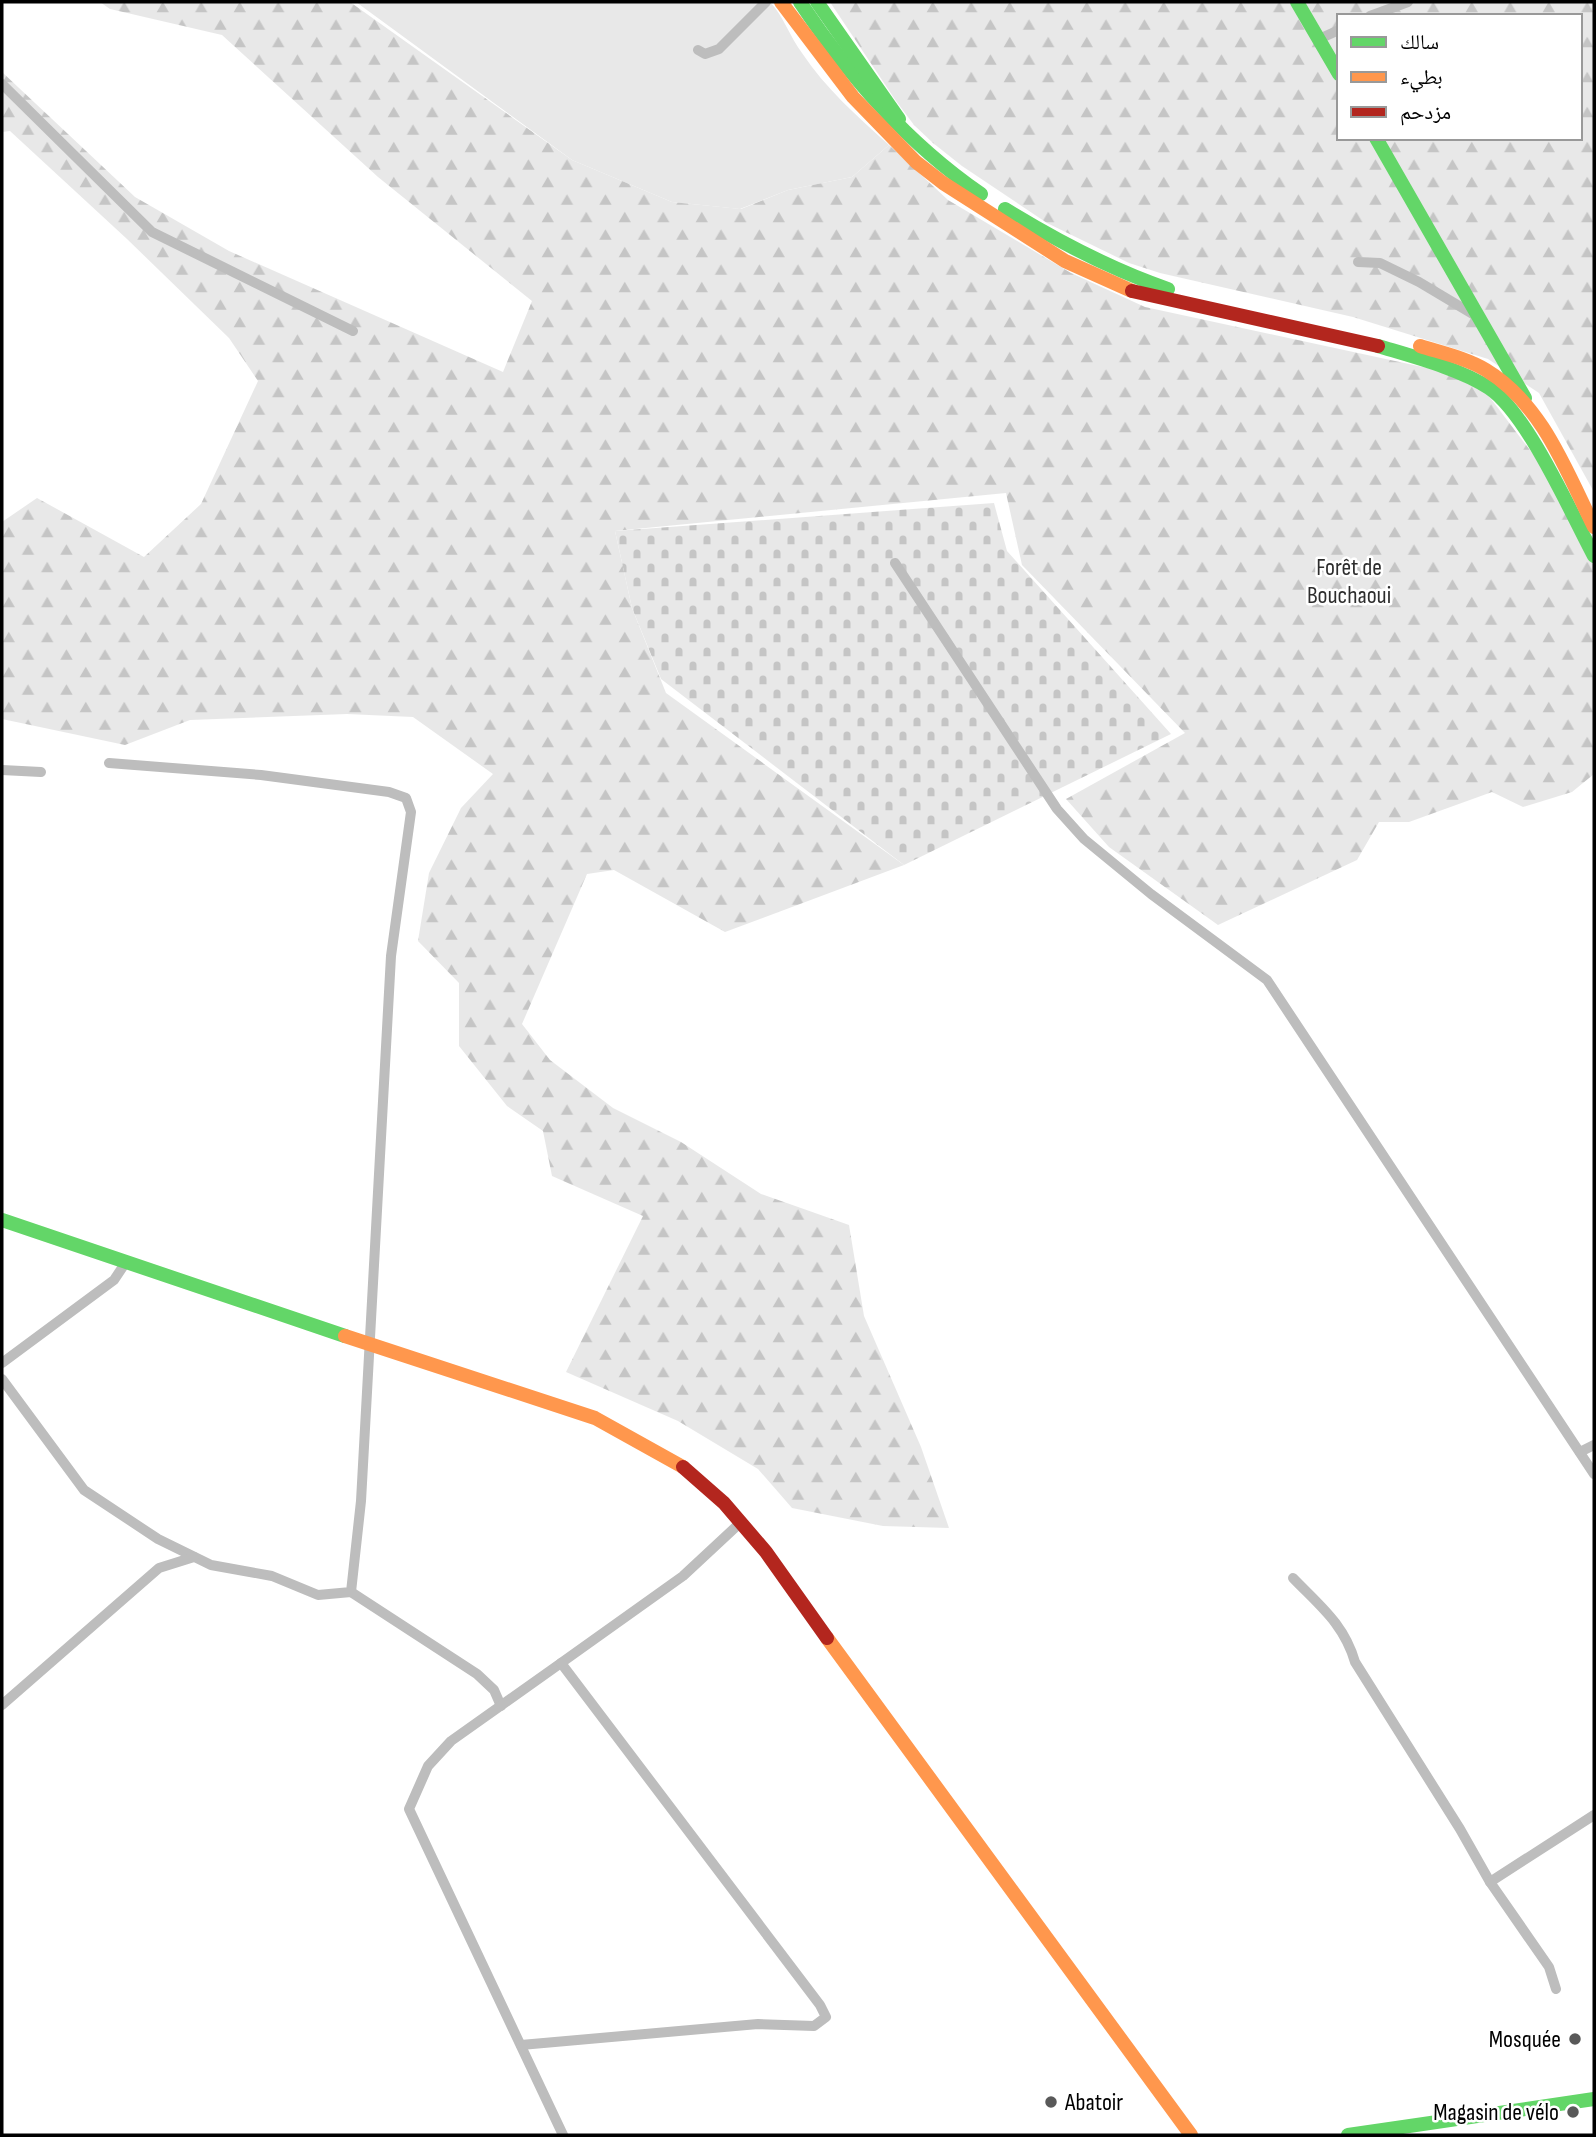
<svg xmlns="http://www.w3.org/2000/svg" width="1596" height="2137" font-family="'Sofia Sans Condensed','Noto Naskh Arabic',sans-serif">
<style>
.green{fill:#e8e8e8}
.forest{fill:url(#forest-firs);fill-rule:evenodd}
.cemetery{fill:url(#cemetery-stones)}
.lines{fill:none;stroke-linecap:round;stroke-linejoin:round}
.street{stroke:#bdbdbd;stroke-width:10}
.fast{stroke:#63d668;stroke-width:14}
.slow{stroke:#ff974d;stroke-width:14}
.jam{stroke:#b3261e;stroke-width:14}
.poi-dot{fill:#595959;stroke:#fff;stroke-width:2.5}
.labels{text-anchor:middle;stroke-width:5;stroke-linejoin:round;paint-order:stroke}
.park-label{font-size:24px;fill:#2d2d2d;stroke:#fff}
.poi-label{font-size:24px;fill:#000;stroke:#fff;text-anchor:end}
</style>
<defs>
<pattern id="forest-firs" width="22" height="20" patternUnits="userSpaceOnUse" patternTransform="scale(1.75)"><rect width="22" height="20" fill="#e8e8e8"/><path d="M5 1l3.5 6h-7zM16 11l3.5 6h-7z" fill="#c5c5c5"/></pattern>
<pattern id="cemetery-stones" width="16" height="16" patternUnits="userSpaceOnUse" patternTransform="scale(1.75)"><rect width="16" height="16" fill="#e8e8e8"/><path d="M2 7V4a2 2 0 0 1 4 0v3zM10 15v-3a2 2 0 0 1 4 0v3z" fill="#c5c5c5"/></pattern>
</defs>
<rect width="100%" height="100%" fill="#fff"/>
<!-- green -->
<path class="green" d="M 356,2 L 770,2 C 784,17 790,37 802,53 C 825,88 858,117 889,145 L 852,177 L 788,190 L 740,209 L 672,202 L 572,160 Z"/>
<!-- forest -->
<g class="forest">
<path d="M 100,2 L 350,2 L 572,160 L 672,202 L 741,209 L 788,190 L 852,177 L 889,145 L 948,200 L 1071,273 L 1145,307 L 1446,372 L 1482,387 L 1545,470 L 1594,566 L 1594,774 L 1572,792 L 1523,807 L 1492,792 L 1409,822 L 1379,822 L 1357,860 L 1218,925 L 1109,847 L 1066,799 L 1185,733 L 1022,565 L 1006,493 L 615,531 L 632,608 L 666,693 L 904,865 L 725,932 L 614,870 L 587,874 L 522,1024 L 550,1060 L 613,1108 L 681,1142 L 761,1194 L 849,1225 L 864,1316 L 921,1447 L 949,1528 L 883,1526 L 792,1508 L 758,1469 L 678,1421 L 566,1372 L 643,1216 L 552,1176 L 543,1131 L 507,1106 L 459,1046 L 459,983 L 418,941 L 429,873 L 461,808 L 493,774 L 413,717 L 347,714 L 190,720 L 125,745 L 2,719 L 2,522 L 37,498 L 144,557 L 201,504 L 258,381 L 229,338 L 127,239 L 10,131 L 2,132 L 2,72 L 135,197 L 229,251 L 503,372 L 532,301 L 378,177 L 222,35 L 110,9 Z"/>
<path d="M 830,2 L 1594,2 L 1594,492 L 1539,393 L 1488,359 L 1353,317 L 1160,273 L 1129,263 L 1047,223 L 962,166 L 933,143 L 914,125 L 896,101 ZM 1339,16 L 1580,16 L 1580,138 L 1339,138 Z"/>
</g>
<!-- cemetery -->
<path class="cemetery" d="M 994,503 L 1007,551 L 1171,734 L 904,865 L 661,679 L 632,608 L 615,531 Z"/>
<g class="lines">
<!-- street -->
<g class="street">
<path d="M 1370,16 L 1408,2"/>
<path d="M 1319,39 L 1339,30"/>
<path d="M 698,50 L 705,54 L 719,49 L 766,2"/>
<path d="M 2,84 L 152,232 L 353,331"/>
<path d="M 1358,262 L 1380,263 L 1419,282 L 1476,316"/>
<path d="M 895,563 L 1057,809 L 1084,839 L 1151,894 L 1267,980 L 1594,1474"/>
<path d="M 2,770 L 41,772"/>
<path d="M 2,1363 L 114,1280 L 126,1262"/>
<path d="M 2,1379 L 84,1490 L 158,1539 L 211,1565 L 272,1576 L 318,1595 L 351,1592 L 361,1501 L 391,956 L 411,812 L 406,798 L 389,792 L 261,775 L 109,763"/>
<path d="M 1580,1452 L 1594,1445"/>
<path d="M 1293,1578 C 1320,1606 1344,1624 1355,1662 L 1460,1829 L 1490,1882 L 1549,1967 L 1556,1989"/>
<path d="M 351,1592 L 477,1674 L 494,1690 L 501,1706"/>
<path d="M 561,1663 L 451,1741 L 428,1766 L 409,1809 L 563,2135"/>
<path d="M 2,1705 L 159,1568 L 194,1557"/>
<path d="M 1490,1882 L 1594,1815"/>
<path d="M 521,2045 L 758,2024 L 814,2026 L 826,2017 L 820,2005 L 561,1663 L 683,1576 L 741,1522"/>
</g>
<!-- fast -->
<g class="fast">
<path d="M 800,2 C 850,77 906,142 981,194"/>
<path d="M 817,2 L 899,119"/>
<path d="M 1297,2 L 1339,74"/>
<path d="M 1376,138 L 1525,398"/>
<path d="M 1005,209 C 1057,241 1110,269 1168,289"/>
<path d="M 1378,346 C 1411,356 1461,369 1489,388 C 1527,413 1571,513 1594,556"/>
<path d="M 2,1220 L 345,1336"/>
<path d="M 1348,2135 L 1594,2099"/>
</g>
<!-- slow -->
<g class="slow">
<path d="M 781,2 L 853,97 L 916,162 L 943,183 L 1065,261 L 1132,291"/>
<path d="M 1420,346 C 1442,353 1466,358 1486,370 C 1542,404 1566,470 1594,527"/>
<path d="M 345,1336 L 595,1418 L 683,1467"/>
<path d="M 827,1638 L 1191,2135"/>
</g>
<!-- jam -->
<g class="jam">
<path d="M 1132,291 L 1378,346"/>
<path d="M 683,1467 L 724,1503 L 766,1552 L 827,1638"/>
</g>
</g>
<!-- markers -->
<g class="poi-dot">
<circle cx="1575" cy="2039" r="7"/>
<circle cx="1051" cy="2102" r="7"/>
<circle cx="1573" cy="2112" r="7"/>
</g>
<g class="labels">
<!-- park labels -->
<g class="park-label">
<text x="1349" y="575">Forêt de<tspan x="1349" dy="28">Bouchaoui</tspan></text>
</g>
<!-- poi labels -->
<g class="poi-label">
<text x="1561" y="2047">Mosquée</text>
<text x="1065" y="2110" text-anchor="start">Abatoir</text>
<text x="1559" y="2120">Magasin de vélo</text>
</g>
</g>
<!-- border -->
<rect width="1596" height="2137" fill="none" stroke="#000000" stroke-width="7"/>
<!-- legend -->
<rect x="1337" y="14" width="245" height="126" fill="#ffffff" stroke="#999999" stroke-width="2"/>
<rect x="1351" y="37" width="35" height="10" fill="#63d668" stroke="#999999" stroke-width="2"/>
<text x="1400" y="49" font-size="21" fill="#000000">سالك</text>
<rect x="1351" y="72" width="35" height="10" fill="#ff974d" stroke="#999999" stroke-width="2"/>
<text x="1400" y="84" font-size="21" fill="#000000">بطيء</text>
<rect x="1351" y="107" width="35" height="10" fill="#b3261e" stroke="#999999" stroke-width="2"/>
<text x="1400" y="119" font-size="21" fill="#000000">مزدحم</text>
</svg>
